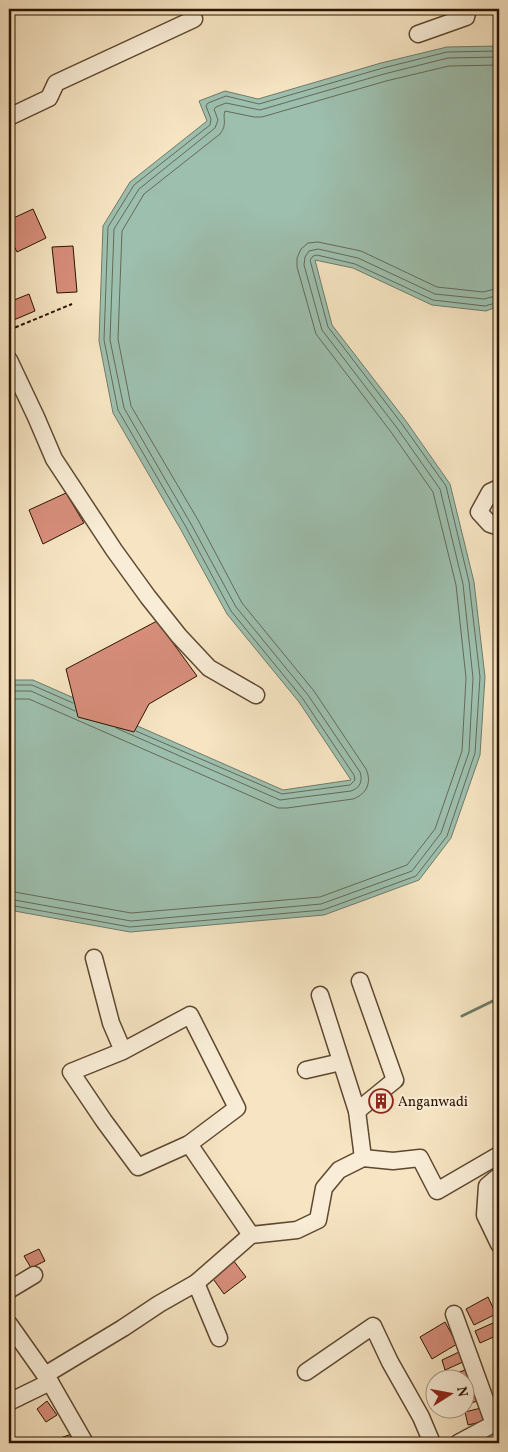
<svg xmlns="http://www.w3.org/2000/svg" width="508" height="1452" font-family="Vollkorn,serif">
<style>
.water{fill:#9dbfae;stroke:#6f7b68}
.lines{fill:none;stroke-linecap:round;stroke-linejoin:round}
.shore{stroke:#646a57;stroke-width:1}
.stream{stroke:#6f7b68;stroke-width:3}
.building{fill:#d78e7b;stroke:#2b1400}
.minor-casing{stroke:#5e4830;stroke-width:19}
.path{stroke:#2b1400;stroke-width:2;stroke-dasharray:4 2.5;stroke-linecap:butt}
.minor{stroke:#f9edd7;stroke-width:16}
.labels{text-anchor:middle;stroke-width:4.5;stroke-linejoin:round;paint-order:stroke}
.poi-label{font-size:14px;fill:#2b1400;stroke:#f9edd7;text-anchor:start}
</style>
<rect width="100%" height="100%" fill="#f6e4c2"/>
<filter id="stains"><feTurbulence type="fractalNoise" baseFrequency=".004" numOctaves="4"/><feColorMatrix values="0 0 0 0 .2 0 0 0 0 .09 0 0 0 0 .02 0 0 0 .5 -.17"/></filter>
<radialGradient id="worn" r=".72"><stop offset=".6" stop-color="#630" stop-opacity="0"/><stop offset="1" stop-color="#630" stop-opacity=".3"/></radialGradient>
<!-- water -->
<path class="water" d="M 499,46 L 499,306 L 486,311 L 432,305 L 353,268 L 315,260 L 332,325 L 406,421 L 450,484 L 474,582 L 485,677 L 480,755 L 451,838 L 419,880 L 324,915 L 130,932 L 9,910 L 9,680 L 33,680 L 283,790 L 351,780 L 299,702 L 227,614 L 181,530 L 113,413 L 99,341 L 103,226 L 130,182 L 207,121 L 199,101 L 225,91 L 258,99 L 381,63 L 447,47 Z"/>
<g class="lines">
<!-- shore -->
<g class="shore">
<path d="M 9,685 L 32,685 L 73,703"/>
<path d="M 9,691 L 31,691 L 75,711"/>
<path d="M 9,699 L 29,699 L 278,808 L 287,808 L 353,799 C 367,794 372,782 366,769 L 314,691 L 242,603 L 198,520 L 131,406 L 118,339 L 122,231 L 144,194 L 220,134 C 228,124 222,118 225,111 L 254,117 L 262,117 L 386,81 L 449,66 L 499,65"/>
<path d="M 116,728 L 280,800 L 351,791 C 360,788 363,781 360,772 L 308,695 L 236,607 L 191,524 L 124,408 L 110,340 L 114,229 L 139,189 L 215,128 L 218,120 L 214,109 L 216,107 L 226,103 L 260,110 L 384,74 L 448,58 L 499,57"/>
<path d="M 136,731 L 282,794 L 350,785 L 355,780 L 354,775 L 303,699 L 231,611 L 186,527 L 118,410 L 104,340 L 108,227 L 134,185 L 210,125 L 211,119 L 206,106 L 208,103 L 226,96 L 259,104 L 383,68 L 447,52 L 499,51"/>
<path d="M 9,891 L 131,913 L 320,897 L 407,865 L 435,829 L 462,751 L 466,678 L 456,585 L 433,492 L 391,432 L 316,334 L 297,267 L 297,258 L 301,249 L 308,243 L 318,242 L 361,251 L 437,287 L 483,292 L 499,288"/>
<path d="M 9,899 L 131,921 L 321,904 L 412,871 L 441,833 L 469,752 L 473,678 L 463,584 L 440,489 L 397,428 L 322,330 L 304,265 L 305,257 L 309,251 L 318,249 L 358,258 L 435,294 L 484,299 L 499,295"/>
<path d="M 9,905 L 130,927 L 323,910 L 416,876 L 447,836 L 475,753 L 480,677 L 469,582 L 446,486 L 402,424 L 328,327 L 310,260 L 313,256 L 317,255 L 355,264 L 433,300 L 485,306 L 499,302"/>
</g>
<!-- stream -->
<path class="stream" d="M 462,1016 L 499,998"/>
</g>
<!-- building -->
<g class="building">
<path d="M 33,209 L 46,238 L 17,252 L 9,236 L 9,220 Z"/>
<path d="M 73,246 L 77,292 L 57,293 L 52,247 Z"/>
<path d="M 9,287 L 14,300 L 29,294 L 35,311 L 9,322 Z"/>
<path d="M 66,493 L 84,523 L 43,544 L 29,510 Z"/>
<path d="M 157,621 L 197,676 L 149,704 L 134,732 L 78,717 L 66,669 Z"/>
<path d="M 39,1249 L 45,1261 L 31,1268 L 24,1256 Z"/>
<path d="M 233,1260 L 246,1277 L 224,1294 L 211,1276 Z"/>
<path d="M 488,1297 L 496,1314 L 474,1325 L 466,1309 Z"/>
<path d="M 445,1322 L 457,1344 L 432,1359 L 420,1337 Z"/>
<path d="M 493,1323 L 498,1335 L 480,1343 L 475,1331 Z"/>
<path d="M 459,1352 L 463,1362 L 445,1370 L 442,1360 Z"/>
<path d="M 465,1370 L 470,1382 L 466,1384 L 466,1380 L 450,1380 L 449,1376 Z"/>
<path d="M 471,1390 L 480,1400 L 466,1405 L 466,1392 Z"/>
<path d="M 47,1401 L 57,1415 L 46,1422 L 37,1409 Z"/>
<path d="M 481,1408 L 485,1421 L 468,1425 L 465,1412 Z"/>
<path d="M 72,1434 L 76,1443 L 59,1443 L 57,1439 Z"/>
</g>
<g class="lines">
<!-- minor casing -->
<g class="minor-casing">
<g id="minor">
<path d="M 418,34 L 466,17 L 468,9"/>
<path d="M 9,117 L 49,98 L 56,83 L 194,19"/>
<path d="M 9,360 L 36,417 L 54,459 L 114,550 L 148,597 L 179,636 L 209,668 L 256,695"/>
<path d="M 499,488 L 490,492 L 479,512 L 490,524 L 499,527"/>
<path d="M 94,958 L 111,1023 L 123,1051 L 71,1072 L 104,1121 L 138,1167 L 189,1144 L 237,1108 L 190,1015 L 123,1051"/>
<path d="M 320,995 L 357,1111 L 363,1158"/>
<path d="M 306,1070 L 341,1062"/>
<path d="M 357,1111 L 395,1080 L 360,981"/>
<path d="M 189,1144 L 251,1235"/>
<path d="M 499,1176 L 487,1186 L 485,1215 L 499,1244"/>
<path d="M 196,1283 L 251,1235 L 297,1230 L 318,1220 L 324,1188 L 339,1170 L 363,1158 L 393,1161 L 420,1158 L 437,1191 L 499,1155"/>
<path d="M 9,1290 L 34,1275"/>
<path d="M 454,1314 L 494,1424"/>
<path d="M 9,1324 L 50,1382 L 85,1443"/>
<path d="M 306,1372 L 373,1326 L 390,1362 L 421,1417 L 432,1443"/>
<path d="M 45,1375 L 123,1328 L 159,1304 L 196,1283 L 219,1338"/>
<path d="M 9,1402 L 50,1382"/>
<path d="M 458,1443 L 499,1421"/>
</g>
</g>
<!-- path -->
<path class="path" d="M 9,330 L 72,304"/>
<!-- minor -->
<use href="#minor" class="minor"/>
</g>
<!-- icons -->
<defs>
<g id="building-ring" transform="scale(1.25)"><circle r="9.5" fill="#f9edd7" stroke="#8f2418" stroke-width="1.5"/><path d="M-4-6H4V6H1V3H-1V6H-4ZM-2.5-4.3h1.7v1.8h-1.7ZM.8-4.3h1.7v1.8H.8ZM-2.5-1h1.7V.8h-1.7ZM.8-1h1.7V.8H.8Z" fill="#8f2418"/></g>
</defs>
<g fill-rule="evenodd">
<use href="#building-ring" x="381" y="1101"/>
</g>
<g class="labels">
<!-- poi labels -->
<g class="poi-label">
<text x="398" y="1106">Anganwadi</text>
</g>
</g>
<!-- margin -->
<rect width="508" height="1452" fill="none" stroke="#f6e4c2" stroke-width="30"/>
<rect x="10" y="10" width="488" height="1432" fill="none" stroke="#2b1400" stroke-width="2.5"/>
<rect x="15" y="15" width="478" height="1422" fill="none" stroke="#2b1400"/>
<!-- north arrow -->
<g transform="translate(450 1394) rotate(79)"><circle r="24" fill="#f9edd7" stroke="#a79681"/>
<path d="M0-4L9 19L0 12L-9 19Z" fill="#8f2418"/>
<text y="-8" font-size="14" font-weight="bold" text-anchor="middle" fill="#2b1400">N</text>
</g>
<rect width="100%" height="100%" filter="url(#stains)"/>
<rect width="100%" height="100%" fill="url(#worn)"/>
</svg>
